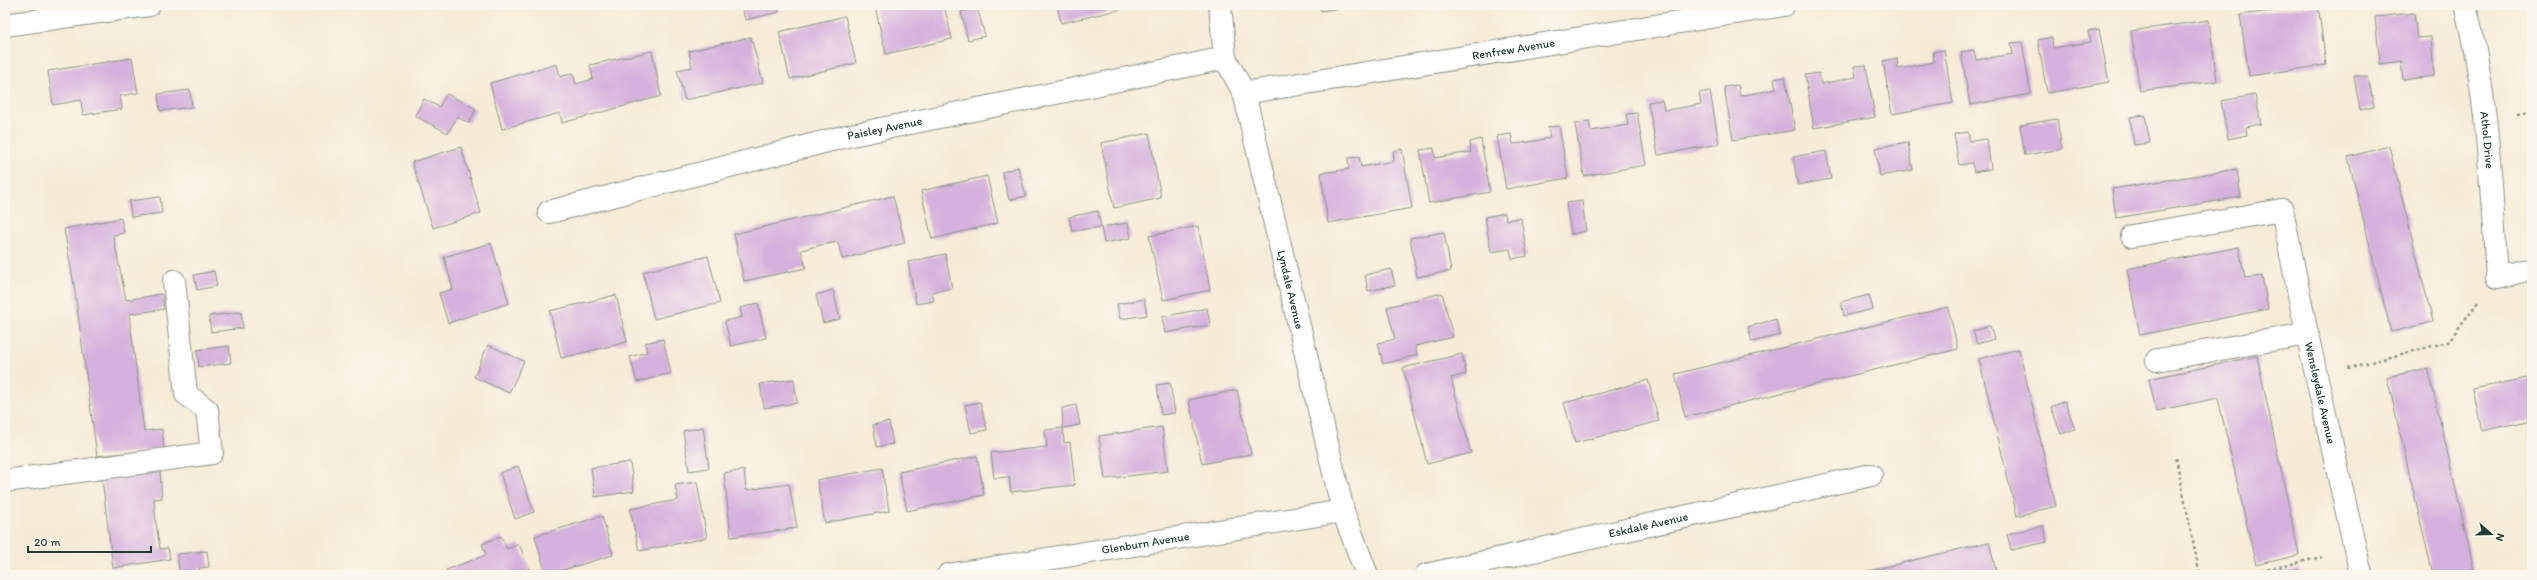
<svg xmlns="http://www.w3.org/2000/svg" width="2537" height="580" font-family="Itim,sans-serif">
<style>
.building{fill:#d5b2dd}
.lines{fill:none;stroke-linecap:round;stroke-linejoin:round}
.minor-casing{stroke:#8a9486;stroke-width:24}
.path{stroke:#8a9486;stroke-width:2.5;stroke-dasharray:3 3;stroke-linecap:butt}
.minor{stroke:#fff;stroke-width:22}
.labels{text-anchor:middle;stroke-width:3;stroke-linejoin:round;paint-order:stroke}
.street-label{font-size:12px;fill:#1f3d34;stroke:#fbf7ec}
</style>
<rect width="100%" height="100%" fill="#fbf7ec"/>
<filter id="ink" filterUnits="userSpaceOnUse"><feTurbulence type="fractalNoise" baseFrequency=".025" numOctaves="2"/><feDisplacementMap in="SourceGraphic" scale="8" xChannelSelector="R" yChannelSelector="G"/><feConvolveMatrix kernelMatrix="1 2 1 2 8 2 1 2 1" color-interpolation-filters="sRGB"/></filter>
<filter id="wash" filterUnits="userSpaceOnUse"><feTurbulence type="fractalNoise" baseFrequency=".012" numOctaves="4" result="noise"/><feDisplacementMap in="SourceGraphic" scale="16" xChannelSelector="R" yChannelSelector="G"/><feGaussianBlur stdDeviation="0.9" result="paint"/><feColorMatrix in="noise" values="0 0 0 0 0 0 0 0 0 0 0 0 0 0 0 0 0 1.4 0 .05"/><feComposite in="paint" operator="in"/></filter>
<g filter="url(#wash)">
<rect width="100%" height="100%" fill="#f6ebd7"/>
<g id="blocks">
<!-- building -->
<g class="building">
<path d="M 742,5 L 777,5 L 779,12 L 745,20 Z"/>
<path d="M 884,5 L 944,5 L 952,39 L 886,54 L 875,7 Z"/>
<path d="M 1057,5 L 1122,5 L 1123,9 L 1061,23 Z"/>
<path d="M 1320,5 L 1354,5 L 1354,6 L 1321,11 Z"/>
<path d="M 2318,5 L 2326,65 L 2249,76 L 2240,15 Z"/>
<path d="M 977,7 L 985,36 L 968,40 L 961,12 Z"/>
<path d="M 2414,13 L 2417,38 L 2431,37 L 2434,76 L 2403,80 L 2401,61 L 2380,64 L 2375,17 Z"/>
<path d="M 845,16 L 856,63 L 790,79 L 779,32 Z"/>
<path d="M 2209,20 L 2217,81 L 2140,91 L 2131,31 Z"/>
<path d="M 2099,29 L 2109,82 L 2047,93 L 2038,40 L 2052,37 L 2053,48 L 2090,42 L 2088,31 Z"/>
<path d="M 751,37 L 763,83 L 685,100 L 677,70 L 692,67 L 689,51 Z"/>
<path d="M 2022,42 L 2031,94 L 1970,105 L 1961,52 L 1974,50 L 1976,60 L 2013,54 L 2011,43 Z"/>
<path d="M 1944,50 L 1953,103 L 1892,114 L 1883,61 L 1897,58 L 1898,69 L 1934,62 L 1933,52 Z"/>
<path d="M 652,51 L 661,96 L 562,123 L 560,113 L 502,129 L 490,83 L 557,64 L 560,77 L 573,73 L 576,84 L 593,79 L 590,65 Z"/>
<path d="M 132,58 L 138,93 L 120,96 L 122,109 L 83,115 L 81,100 L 53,105 L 48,71 Z"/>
<path d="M 1866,65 L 1875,117 L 1814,128 L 1805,75 L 1819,73 L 1821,84 L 1856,77 L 1854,66 Z"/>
<path d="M 2354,76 L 2368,76 L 2374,107 L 2360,110 Z"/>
<path d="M 1785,77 L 1795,130 L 1733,140 L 1724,87 L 1738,85 L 1740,96 L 1776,89 L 1774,79 Z"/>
<path d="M 190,90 L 192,107 L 160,111 L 158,94 Z"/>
<path d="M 1710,91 L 1719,144 L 1658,155 L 1648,102 L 1662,100 L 1664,110 L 1680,108 L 1701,104 L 1699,93 Z"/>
<path d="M 447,94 L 476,109 L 469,123 L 457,117 L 448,133 L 415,116 L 424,99 L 439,107 Z"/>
<path d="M 2255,95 L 2261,124 L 2246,127 L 2247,135 L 2228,139 L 2221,101 Z"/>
<path d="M 1637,113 L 1646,165 L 1584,176 L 1575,124 L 1589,121 L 1591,131 L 1628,125 L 1626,114 Z"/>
<path d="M 2145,115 L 2150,143 L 2134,145 L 2130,117 Z"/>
<path d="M 2057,119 L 2062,149 L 2025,155 L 2020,125 Z"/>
<path d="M 1559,126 L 1568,178 L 1506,189 L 1497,136 L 1511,134 L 1513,144 L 1529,142 L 1550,138 L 1548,127 Z"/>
<path d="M 1968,132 L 1970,141 L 1987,139 L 1991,169 L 1974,172 L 1972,163 L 1959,165 L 1954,134 Z"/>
<path d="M 1149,133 L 1161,198 L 1114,208 L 1101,143 Z"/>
<path d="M 1481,139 L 1490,192 L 1429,203 L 1420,150 L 1434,148 L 1435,158 L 1471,152 L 1470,142 Z"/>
<path d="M 1908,142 L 1913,170 L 1880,176 L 1875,148 Z"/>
<path d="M 2389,146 L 2433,322 L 2391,332 L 2348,157 Z"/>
<path d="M 461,147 L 481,213 L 433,228 L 412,162 Z"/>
<path d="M 1402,149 L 1412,208 L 1328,223 L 1321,173 L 1349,169 L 1348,158 L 1359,157 L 1361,167 L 1394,161 L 1393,151 Z"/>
<path d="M 1826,151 L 1831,179 L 1798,185 L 1793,157 Z"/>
<path d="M 1018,167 L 1026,196 L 1009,200 L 1002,172 Z"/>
<path d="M 2237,169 L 2241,197 L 2116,218 L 2112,189 Z"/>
<path d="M 987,176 L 998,223 L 932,239 L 921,191 Z"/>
<path d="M 893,196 L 905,243 L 842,259 L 838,242 L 821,245 L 801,250 L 806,268 L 744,281 L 734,234 Z"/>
<path d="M 160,197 L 162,213 L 131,217 L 129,201 Z"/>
<path d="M 1582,201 L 1586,231 L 1571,234 L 1566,203 Z"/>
<path d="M 1098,211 L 1101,227 L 1128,223 L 1131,238 L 1104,243 L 1101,227 L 1072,231 L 1069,217 Z"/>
<path d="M 1505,213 L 1506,220 L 1521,218 L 1527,256 L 1512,259 L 1510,249 L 1491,252 L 1485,217 Z"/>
<path d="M 121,218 L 124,233 L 113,235 L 126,300 L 162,294 L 164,309 L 129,314 L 144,431 L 162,429 L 164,449 L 97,456 L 74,285 L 64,229 Z"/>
<path d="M 1198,226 L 1210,290 L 1163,300 L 1149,236 Z"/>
<path d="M 1444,232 L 1451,271 L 1417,277 L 1410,238 Z"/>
<path d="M 491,243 L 509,303 L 448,323 L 439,293 L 453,289 L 444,257 Z"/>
<path d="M 2239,247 L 2245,278 L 2262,276 L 2268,309 L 2140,335 L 2127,269 Z"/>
<path d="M 945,254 L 952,288 L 932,292 L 934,301 L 916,304 L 908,262 Z"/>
<path d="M 708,256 L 720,303 L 654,319 L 643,272 Z"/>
<path d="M 1391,269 L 1395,285 L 1368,291 L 1365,275 Z"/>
<path d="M 214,271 L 217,286 L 197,290 L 194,275 Z"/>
<path d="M 833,290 L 840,319 L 823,323 L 816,295 Z"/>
<path d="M 1442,293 L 1453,337 L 1415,346 L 1417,355 L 1383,364 L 1378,343 L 1395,339 L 1387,307 Z"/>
<path d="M 616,295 L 627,342 L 561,358 L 550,311 Z"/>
<path d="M 1869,295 L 1873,309 L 1844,316 L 1841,302 Z"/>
<path d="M 1144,299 L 1147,315 L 1120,319 L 1117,304 Z"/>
<path d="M 758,303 L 766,338 L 731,346 L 725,321 L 742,317 L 740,308 Z"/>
<path d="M 1948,307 L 1958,349 L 1685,417 L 1675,374 Z"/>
<path d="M 1207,308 L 1210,325 L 1165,333 L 1162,317 Z"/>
<path d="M 241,312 L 243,328 L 211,332 L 209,316 Z"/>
<path d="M 1776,319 L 1780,335 L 1752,342 L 1748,327 Z"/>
<path d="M 1990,326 L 1994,339 L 1977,344 L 1973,331 Z"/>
<path d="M 663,339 L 671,373 L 637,382 L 630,357 L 647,352 L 645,343 Z"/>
<path d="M 488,345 L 524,361 L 509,393 L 474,377 Z"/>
<path d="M 229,346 L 231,363 L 199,367 L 197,350 Z"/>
<path d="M 2019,349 L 2056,506 L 2017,516 L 1979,359 Z"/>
<path d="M 1462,354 L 1466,374 L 1451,378 L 1471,453 L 1427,464 L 1403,368 Z"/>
<path d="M 2257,356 L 2299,555 L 2256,565 L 2218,398 L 2156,411 L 2149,379 Z"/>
<path d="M 2428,368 L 2459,503 L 2475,575 L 2433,575 L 2387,377 Z"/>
<path d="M 2532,377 L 2532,420 L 2482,431 L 2473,389 Z"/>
<path d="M 794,379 L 797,403 L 764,408 L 760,384 Z"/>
<path d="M 1648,380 L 1659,421 L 1575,443 L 1564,403 Z"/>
<path d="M 1170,383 L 1175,413 L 1161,415 L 1157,385 Z"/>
<path d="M 1237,390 L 1251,454 L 1202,464 L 1189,400 Z"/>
<path d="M 2065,401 L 2075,429 L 2061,434 L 2051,407 Z"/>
<path d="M 980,402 L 987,430 L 971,433 L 965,405 Z"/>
<path d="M 1076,405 L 1080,425 L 1063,428 L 1064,443 L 1070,442 L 1075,485 L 1011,492 L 1009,477 L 994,478 L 991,453 L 1047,447 L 1045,430 L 1063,428 L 1062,408 Z"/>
<path d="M 889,422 L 893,444 L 877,447 L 873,425 Z"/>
<path d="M 703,427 L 709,468 L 689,471 L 683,431 Z"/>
<path d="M 1162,427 L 1168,471 L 1105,479 L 1099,436 Z"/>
<path d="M 977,456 L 984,495 L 907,511 L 899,472 Z"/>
<path d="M 630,462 L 634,491 L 595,497 L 591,468 Z"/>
<path d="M 518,466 L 534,512 L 515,519 L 500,473 Z"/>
<path d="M 882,468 L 889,511 L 825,523 L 817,480 Z"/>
<path d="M 744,470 L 746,490 L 789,484 L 797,528 L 731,537 L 724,473 Z"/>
<path d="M 160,471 L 162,498 L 154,499 L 156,524 L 160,549 L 168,548 L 170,559 L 113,568 L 102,479 Z"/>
<path d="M 697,482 L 707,538 L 639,551 L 630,509 L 678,500 L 675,485 Z"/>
<path d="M 602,516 L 613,555 L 546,575 L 535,536 Z"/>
<path d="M 2043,526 L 2047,542 L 2011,550 L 2007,534 Z"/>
<path d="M 501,536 L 507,549 L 519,544 L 531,573 L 526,575 L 448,575 L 446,570 L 486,555 L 482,544 Z"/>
<path d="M 1989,542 L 1997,575 L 1856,575 L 1856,574 Z"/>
<path d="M 207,551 L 209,567 L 199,568 L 199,575 L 180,575 L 177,554 Z"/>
<path d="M 2299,569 L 2300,575 L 2273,575 L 2273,574 Z"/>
</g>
</g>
</g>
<g filter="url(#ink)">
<use href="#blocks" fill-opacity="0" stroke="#8a9486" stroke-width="1"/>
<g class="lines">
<!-- minor casing -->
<g class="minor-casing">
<g id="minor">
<path id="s1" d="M 1220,5 L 1225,58 L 1244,93 L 1343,511 L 1367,575"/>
<path id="s2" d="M 2465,5 C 2488,94 2491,186 2497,277 L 2532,269"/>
<path d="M 5,25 L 149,5"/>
<path id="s3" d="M 1244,93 L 1784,5"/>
<path id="s4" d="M 549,212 L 847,136 L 1225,58"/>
<path id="s5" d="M 2132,236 L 2282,210 L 2307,334 L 2361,575"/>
<path d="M 2157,360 L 2307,334"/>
<path d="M 5,481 L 212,453 L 207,410 L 186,394 L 174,281"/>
<path id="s6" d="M 948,575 L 1343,511"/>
<path id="s7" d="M 1426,575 L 1871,475"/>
</g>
</g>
<!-- path -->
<g class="path">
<path d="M 2518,114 L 2532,112"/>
<path d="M 2348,368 L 2448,342 L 2478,302"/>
<path d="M 2176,458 L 2200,575"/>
<path d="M 2244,575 L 2322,557"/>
</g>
<!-- minor -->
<use href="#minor" class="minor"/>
</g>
</g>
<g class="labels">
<!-- street labels -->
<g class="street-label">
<text dy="4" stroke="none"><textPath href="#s3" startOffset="273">Renfrew Avenue</textPath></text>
<text dy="4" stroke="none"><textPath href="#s4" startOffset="346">Paisley Avenue</textPath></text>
<text dy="4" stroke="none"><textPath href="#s2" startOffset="137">Athol Drive</textPath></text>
<text dy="4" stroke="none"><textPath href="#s1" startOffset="295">Lyndale Avenue</textPath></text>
<text dy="4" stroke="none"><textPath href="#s5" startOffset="339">Wensleydale Avenue</textPath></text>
<text dy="4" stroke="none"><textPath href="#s7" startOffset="228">Eskdale Avenue</textPath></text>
<text dy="4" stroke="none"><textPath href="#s6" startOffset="200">Glenburn Avenue</textPath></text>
</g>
</g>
<!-- margin -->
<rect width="2537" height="580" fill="none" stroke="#fbf7ec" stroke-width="20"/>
<!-- north arrow -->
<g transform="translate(2491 534) rotate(110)" stroke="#fbf7ec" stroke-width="3" paint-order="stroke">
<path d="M0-3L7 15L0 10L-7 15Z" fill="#1f3d34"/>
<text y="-6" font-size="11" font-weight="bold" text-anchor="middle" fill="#1f3d34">N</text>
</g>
<!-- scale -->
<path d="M28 546v6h123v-6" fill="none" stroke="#1f3d34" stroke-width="2"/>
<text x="34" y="546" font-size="12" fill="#1f3d34" stroke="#fbf7ec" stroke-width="3" paint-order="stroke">20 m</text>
</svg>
